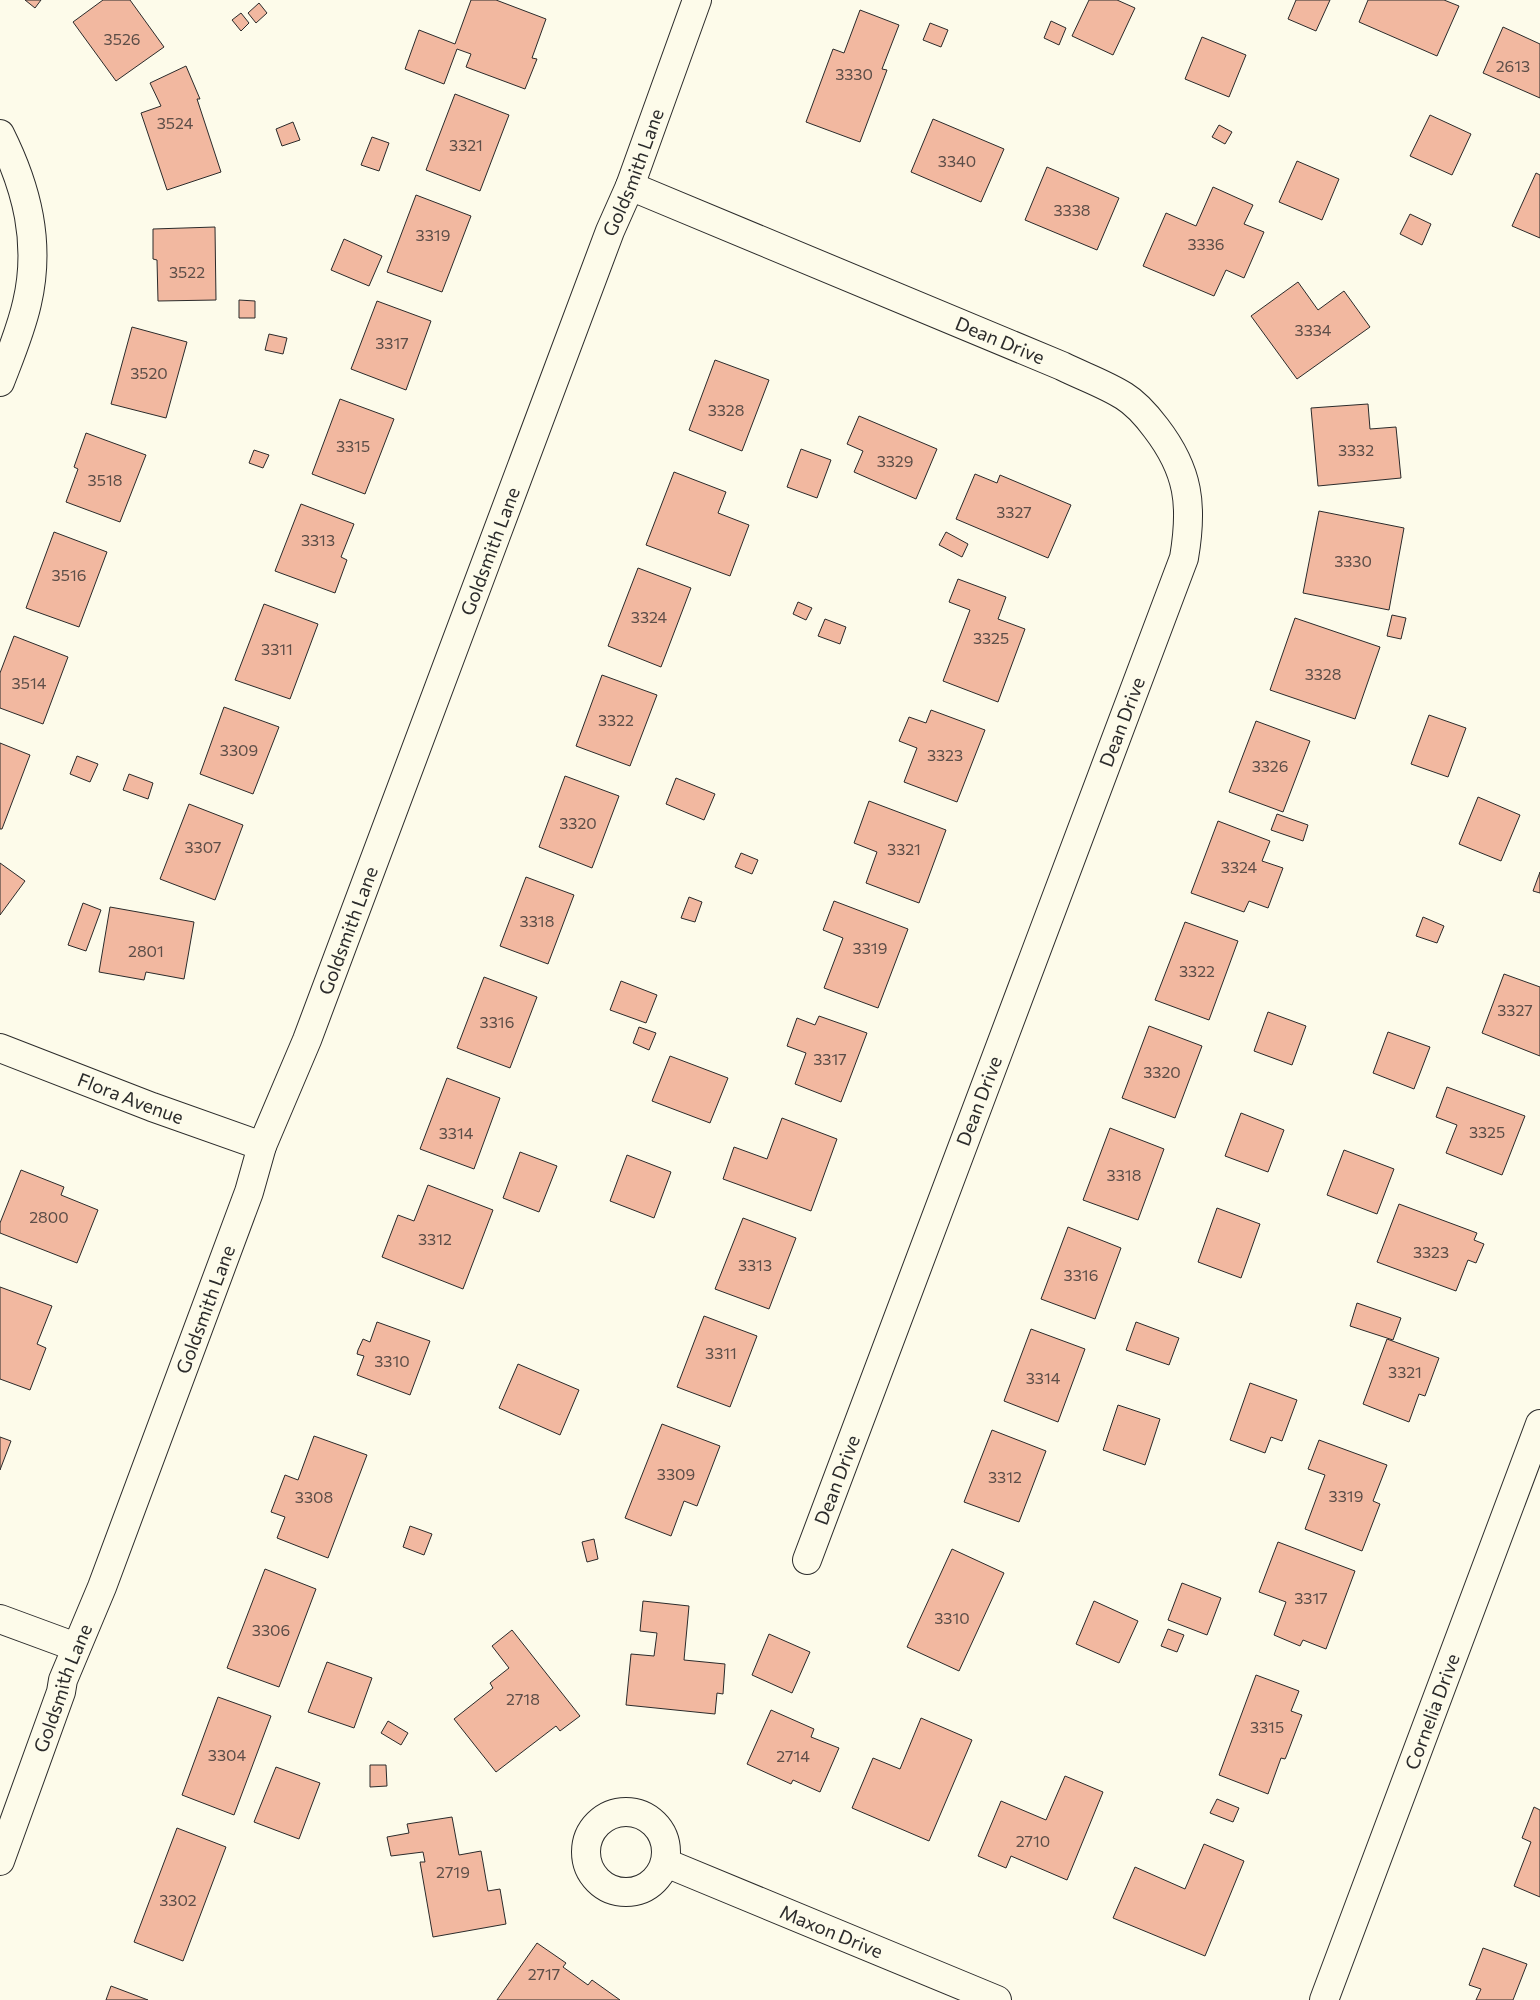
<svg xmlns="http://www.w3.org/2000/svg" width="1540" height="2000" font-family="Commissioner,sans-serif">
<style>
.building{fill:#f2b8a0;stroke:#2b2b2b}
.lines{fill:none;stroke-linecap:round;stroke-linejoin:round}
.minor-casing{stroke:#2b2b2b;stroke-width:30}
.tertiary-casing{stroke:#2b2b2b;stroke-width:30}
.minor{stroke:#fdfbea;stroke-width:28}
.tertiary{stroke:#fdfbea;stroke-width:28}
.labels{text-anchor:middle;stroke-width:4;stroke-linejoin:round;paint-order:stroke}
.number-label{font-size:16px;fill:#5d4e48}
.street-label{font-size:19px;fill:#2b2b2b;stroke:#fdfbea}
</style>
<rect width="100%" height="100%" fill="#fdfbea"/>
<!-- building -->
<g class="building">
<path d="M 25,0 L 41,0 L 35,8 Z"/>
<path d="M 103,0 L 130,0 L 164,47 L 116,81 L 73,22 Z"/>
<path d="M 471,0 L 496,0 L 546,19 L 532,58 L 537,59 L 525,89 L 466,67 L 471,54 L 457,49 L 444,84 L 405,69 L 419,30 L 455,44 Z"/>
<path d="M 1089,0 L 1117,0 L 1135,8 L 1113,55 L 1072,36 Z"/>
<path d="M 1296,0 L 1330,0 L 1316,31 L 1288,19 Z"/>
<path d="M 1368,0 L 1444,0 L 1459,6 L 1437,56 L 1359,22 Z"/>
<path d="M 259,3 L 267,13 L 256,23 L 248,13 Z"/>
<path d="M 860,10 L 899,25 L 882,69 L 887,70 L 860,142 L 806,122 L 833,49 L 844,53 Z"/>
<path d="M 241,13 L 249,23 L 241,31 L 232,20 Z"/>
<path d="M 1051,21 L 1066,28 L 1059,45 L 1044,38 Z"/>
<path d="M 930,23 L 948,30 L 941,47 L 923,40 Z"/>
<path d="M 1503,27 L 1540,44 L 1540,98 L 1483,73 Z"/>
<path d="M 1202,37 L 1246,55 L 1229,97 L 1185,79 Z"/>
<path d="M 186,66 L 200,99 L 197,99 L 221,172 L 167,190 L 141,113 L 161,106 L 150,83 Z"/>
<path d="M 455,94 L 509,115 L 480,191 L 426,170 Z"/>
<path d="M 1430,115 L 1471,134 L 1452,175 L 1410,156 Z"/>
<path d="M 933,119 L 1004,149 L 981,202 L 911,172 Z"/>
<path d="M 293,122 L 300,140 L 282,146 L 276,129 Z"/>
<path d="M 1219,125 L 1232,132 L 1225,144 L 1212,137 Z"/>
<path d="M 372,137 L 389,143 L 379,171 L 361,165 Z"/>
<path d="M 1297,161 L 1339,179 L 1322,220 L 1279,202 Z"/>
<path d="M 1047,167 L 1119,198 L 1097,250 L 1025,220 Z"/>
<path d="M 1536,173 L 1540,175 L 1540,238 L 1512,226 Z"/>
<path d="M 1213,187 L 1253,205 L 1244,224 L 1264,232 L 1244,278 L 1226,270 L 1214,296 L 1143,266 L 1166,213 L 1196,226 Z"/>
<path d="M 416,195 L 471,216 L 442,292 L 387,272 Z"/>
<path d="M 1410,214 L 1431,224 L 1422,245 L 1400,234 Z"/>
<path d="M 215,227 L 216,300 L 158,301 L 157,260 L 153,259 L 153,229 Z"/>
<path d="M 344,239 L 382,256 L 369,286 L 331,270 Z"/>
<path d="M 1298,282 L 1318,310 L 1344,291 L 1370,327 L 1297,379 L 1251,316 Z"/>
<path d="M 239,300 L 255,301 L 255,318 L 239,318 Z"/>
<path d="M 377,301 L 431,321 L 406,390 L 351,369 Z"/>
<path d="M 132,327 L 187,342 L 166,418 L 111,404 Z"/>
<path d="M 269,334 L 287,338 L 283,354 L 265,350 Z"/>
<path d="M 715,360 L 769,380 L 742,451 L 689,430 Z"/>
<path d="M 340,399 L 394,419 L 365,494 L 312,474 Z"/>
<path d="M 1368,404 L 1370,429 L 1396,427 L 1401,478 L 1318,486 L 1311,408 Z"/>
<path d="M 859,416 L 937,449 L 916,499 L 854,472 L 863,451 L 847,444 Z"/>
<path d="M 86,433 L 146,455 L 120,522 L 66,502 L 78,469 L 74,467 Z"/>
<path d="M 801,449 L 831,460 L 817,498 L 787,487 Z"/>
<path d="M 254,450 L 269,455 L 263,468 L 249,463 Z"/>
<path d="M 674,472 L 726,492 L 718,513 L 749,525 L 730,576 L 646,545 Z"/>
<path d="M 975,474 L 997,483 L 1000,475 L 1071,505 L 1048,558 L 956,519 Z"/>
<path d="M 301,504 L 354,524 L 341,557 L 347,560 L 335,593 L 275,571 Z"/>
<path d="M 1319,511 L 1404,528 L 1389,610 L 1303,593 Z"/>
<path d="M 54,532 L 107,552 L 79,627 L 26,608 Z"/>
<path d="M 946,532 L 968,544 L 962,557 L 939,545 Z"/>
<path d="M 638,568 L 691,588 L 661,667 L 608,646 Z"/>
<path d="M 958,579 L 1006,597 L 998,619 L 1025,629 L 998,702 L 943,681 L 970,610 L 949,602 Z"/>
<path d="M 798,602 L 812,608 L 806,620 L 793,614 Z"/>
<path d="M 264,604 L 318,624 L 290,699 L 235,680 Z"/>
<path d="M 1392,615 L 1406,618 L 1401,639 L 1387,636 Z"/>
<path d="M 1295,618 L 1380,647 L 1355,719 L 1270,690 Z"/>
<path d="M 825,619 L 846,627 L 840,644 L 818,636 Z"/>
<path d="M 14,636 L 68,657 L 43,724 L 0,708 L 0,673 Z"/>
<path d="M 602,675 L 657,695 L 630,766 L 576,746 Z"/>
<path d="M 224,707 L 279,727 L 253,794 L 200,774 Z"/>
<path d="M 931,710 L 985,730 L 957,802 L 904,782 L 917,748 L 899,741 L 909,717 L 926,723 Z"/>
<path d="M 1429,715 L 1466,728 L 1448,777 L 1411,764 Z"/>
<path d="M 1256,721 L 1310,741 L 1283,812 L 1229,792 Z"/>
<path d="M 0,743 L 30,755 L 2,829 L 0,829 Z"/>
<path d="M 77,756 L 98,764 L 90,782 L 70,774 Z"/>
<path d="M 129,774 L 153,783 L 148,799 L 123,790 Z"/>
<path d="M 565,776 L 619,796 L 592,868 L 539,847 Z"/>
<path d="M 676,778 L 715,794 L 704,820 L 666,804 Z"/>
<path d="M 1478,797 L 1520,815 L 1501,861 L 1459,844 Z"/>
<path d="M 869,801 L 946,830 L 919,903 L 866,883 L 877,852 L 854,843 Z"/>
<path d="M 189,804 L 243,825 L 215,900 L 160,879 Z"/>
<path d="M 1277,814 L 1308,825 L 1303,841 L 1271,830 Z"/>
<path d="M 1218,821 L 1270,841 L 1262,861 L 1283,868 L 1268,908 L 1249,901 L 1244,912 L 1191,893 Z"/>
<path d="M 741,853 L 758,860 L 752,874 L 735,867 Z"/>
<path d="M 0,863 L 25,881 L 0,915 Z"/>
<path d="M 1540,872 L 1540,893 L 1533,891 Z"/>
<path d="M 526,877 L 574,895 L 548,964 L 500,946 Z"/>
<path d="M 689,897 L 702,902 L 695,922 L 681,918 Z"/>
<path d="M 834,901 L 908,929 L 878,1008 L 824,988 L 843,938 L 823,930 Z"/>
<path d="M 83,903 L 101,910 L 86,951 L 68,945 Z"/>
<path d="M 110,907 L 194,922 L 184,979 L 146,972 L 144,980 L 99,972 Z"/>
<path d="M 1423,917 L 1444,926 L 1437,943 L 1416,936 Z"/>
<path d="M 1185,922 L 1238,941 L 1209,1020 L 1155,1000 Z"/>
<path d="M 1504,974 L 1540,987 L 1540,1056 L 1482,1033 Z"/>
<path d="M 484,977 L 537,997 L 510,1068 L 457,1048 Z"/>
<path d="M 621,981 L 657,995 L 646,1023 L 610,1010 Z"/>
<path d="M 1268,1012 L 1306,1026 L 1292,1065 L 1254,1051 Z"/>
<path d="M 819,1016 L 867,1033 L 841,1102 L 795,1084 L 806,1053 L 787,1046 L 797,1018 L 815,1025 Z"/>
<path d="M 1149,1026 L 1202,1046 L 1175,1118 L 1122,1098 Z"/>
<path d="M 639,1027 L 656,1033 L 649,1050 L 633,1043 Z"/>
<path d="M 1388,1032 L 1430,1047 L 1414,1089 L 1373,1073 Z"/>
<path d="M 670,1056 L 728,1078 L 710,1123 L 652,1101 Z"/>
<path d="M 447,1078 L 500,1098 L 474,1169 L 420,1149 Z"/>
<path d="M 1447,1087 L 1525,1116 L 1502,1175 L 1446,1153 L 1457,1125 L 1436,1117 Z"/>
<path d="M 1241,1113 L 1284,1130 L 1268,1172 L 1225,1156 Z"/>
<path d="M 782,1118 L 837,1139 L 811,1211 L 723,1179 L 734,1147 L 767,1159 Z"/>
<path d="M 1110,1128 L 1164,1149 L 1138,1220 L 1083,1200 Z"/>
<path d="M 1344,1150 L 1394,1169 L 1377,1214 L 1327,1195 Z"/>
<path d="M 520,1152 L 557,1166 L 539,1212 L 503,1198 Z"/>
<path d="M 627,1155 L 671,1172 L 654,1218 L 610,1201 Z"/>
<path d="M 21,1170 L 64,1187 L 61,1195 L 98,1210 L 77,1263 L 0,1233 L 0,1223 Z"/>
<path d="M 428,1185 L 493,1210 L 463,1289 L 382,1257 L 398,1215 L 414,1221 Z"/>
<path d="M 1399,1204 L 1477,1233 L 1474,1240 L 1484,1244 L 1476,1263 L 1468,1260 L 1456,1291 L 1377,1262 Z"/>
<path d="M 1217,1208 L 1260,1224 L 1241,1278 L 1198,1262 Z"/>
<path d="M 743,1218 L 796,1238 L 769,1309 L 715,1289 Z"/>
<path d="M 1068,1227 L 1121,1248 L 1095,1319 L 1041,1299 Z"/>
<path d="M 0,1287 L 52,1306 L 37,1344 L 46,1348 L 30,1390 L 0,1379 Z"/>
<path d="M 1357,1303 L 1401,1318 L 1393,1340 L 1350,1326 Z"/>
<path d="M 704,1316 L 757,1336 L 730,1407 L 677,1387 Z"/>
<path d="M 377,1322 L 430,1341 L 410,1395 L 357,1375 L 364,1356 L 357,1354 L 358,1350 L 363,1339 L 370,1342 Z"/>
<path d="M 1136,1322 L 1179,1338 L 1169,1365 L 1126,1350 Z"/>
<path d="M 1031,1329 L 1085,1349 L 1058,1422 L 1004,1401 Z"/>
<path d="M 1387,1339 L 1439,1358 L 1425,1396 L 1419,1394 L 1409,1422 L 1363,1404 Z"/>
<path d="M 518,1364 L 579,1390 L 560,1435 L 499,1408 Z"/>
<path d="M 1250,1383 L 1297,1400 L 1282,1441 L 1271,1437 L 1265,1453 L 1230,1440 Z"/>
<path d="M 1118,1405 L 1160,1419 L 1145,1465 L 1103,1450 Z"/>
<path d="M 662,1424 L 720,1446 L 697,1506 L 684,1501 L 671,1536 L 625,1518 Z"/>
<path d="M 992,1430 L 1046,1451 L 1019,1522 L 964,1502 Z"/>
<path d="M 314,1436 L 367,1455 L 328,1558 L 277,1538 L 285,1517 L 271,1512 L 285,1475 L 298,1480 Z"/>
<path d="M 0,1437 L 11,1441 L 0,1470 Z"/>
<path d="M 1319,1440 L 1387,1465 L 1373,1501 L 1380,1504 L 1362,1551 L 1305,1529 L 1325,1475 L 1308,1469 Z"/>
<path d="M 410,1526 L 432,1534 L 424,1555 L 403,1547 Z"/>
<path d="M 594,1539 L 598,1559 L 587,1562 L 582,1542 Z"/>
<path d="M 1278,1542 L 1355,1571 L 1326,1649 L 1303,1640 L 1300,1646 L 1274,1635 L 1286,1602 L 1259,1592 Z"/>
<path d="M 952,1549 L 1004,1573 L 959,1671 L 907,1647 Z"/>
<path d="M 265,1569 L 316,1589 L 279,1687 L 227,1668 Z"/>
<path d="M 1182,1583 L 1221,1598 L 1207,1635 L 1168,1620 Z"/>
<path d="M 643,1601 L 689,1606 L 684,1660 L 725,1664 L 723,1694 L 717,1693 L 715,1714 L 626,1705 L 631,1654 L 654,1656 L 657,1633 L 640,1631 Z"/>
<path d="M 1094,1601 L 1138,1621 L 1119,1663 L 1076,1644 Z"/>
<path d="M 1168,1629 L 1184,1635 L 1177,1652 L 1161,1646 Z"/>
<path d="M 512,1630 L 580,1716 L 560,1731 L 556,1726 L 496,1772 L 454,1719 L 493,1688 L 490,1683 L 509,1668 L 492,1646 Z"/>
<path d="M 769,1634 L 810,1652 L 792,1693 L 752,1675 Z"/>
<path d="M 327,1662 L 372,1678 L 354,1728 L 308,1712 Z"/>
<path d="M 1256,1675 L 1299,1691 L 1291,1711 L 1302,1715 L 1286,1757 L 1285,1759 L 1281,1758 L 1268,1794 L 1219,1775 Z"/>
<path d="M 218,1697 L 271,1716 L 234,1815 L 182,1795 Z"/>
<path d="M 771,1710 L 814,1729 L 811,1737 L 839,1748 L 820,1792 L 793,1780 L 791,1784 L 747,1764 Z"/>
<path d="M 921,1718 L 972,1740 L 929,1841 L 852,1808 L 873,1758 L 900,1769 Z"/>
<path d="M 388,1721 L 408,1733 L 401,1745 L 381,1733 Z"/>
<path d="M 370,1765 L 386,1765 L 387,1786 L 370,1787 Z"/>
<path d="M 276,1767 L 320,1783 L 299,1839 L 254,1822 Z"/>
<path d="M 1065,1776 L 1103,1792 L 1067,1880 L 1011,1856 L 1006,1868 L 978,1856 L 1001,1801 L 1046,1820 Z"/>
<path d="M 1217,1799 L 1239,1808 L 1233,1822 L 1210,1813 Z"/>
<path d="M 1534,1807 L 1540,1810 L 1540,1897 L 1514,1886 L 1531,1842 L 1522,1838 Z"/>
<path d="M 452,1817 L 459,1855 L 481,1851 L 488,1891 L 500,1889 L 506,1924 L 433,1937 L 420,1862 L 425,1862 L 423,1852 L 391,1856 L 387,1837 L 409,1833 L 407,1824 Z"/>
<path d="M 177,1828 L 226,1847 L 183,1961 L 134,1942 Z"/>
<path d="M 1204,1844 L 1244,1861 L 1205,1956 L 1113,1918 L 1135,1867 L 1185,1889 Z"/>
<path d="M 537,1943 L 566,1963 L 563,1967 L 588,1985 L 592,1980 L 620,2000 L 497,2000 Z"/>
<path d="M 1483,1948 L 1527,1964 L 1513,2000 L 1476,2000 L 1481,1989 L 1469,1985 Z"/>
<path d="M 111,1986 L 148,2000 L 106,2000 Z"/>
</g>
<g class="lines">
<!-- minor casing -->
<g class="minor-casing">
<g id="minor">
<path d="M 0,134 C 27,188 41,243 27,303 C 21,330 10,356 0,382"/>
<path id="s1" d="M 630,186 L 1062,366 C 1082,376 1105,384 1124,396 C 1137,404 1147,416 1156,428 C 1189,471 1193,505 1184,558 L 807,1560"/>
<path id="s2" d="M 0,1048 L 152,1107 L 262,1146"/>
<path d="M 0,1619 L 76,1647"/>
<circle cx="626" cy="1852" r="40"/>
<path id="s3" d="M 666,1863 L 997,2000"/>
<path id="s4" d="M 1324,2000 L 1540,1424"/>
</g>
</g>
<!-- tertiary casing -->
<g class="tertiary-casing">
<g id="tertiary">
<path id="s5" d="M 0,1861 L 61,1692 L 63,1680 L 102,1587 L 249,1192 L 262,1146 L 307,1040 L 610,231 L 630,186 L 697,0"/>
</g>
</g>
<!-- minor -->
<use href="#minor" class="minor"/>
<!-- tertiary -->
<use href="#tertiary" class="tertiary"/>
</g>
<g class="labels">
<!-- number labels -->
<g class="number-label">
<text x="122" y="45">3526</text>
<text x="1513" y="72">2613</text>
<text x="854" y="80">3330</text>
<text x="175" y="129">3524</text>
<text x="466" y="151">3321</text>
<text x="957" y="167">3340</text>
<text x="1072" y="216">3338</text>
<text x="433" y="241">3319</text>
<text x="1206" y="250">3336</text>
<text x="187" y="278">3522</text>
<text x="1313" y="336">3334</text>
<text x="392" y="349">3317</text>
<text x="149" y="379">3520</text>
<text x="726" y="416">3328</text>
<text x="353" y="452">3315</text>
<text x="1356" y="456">3332</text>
<text x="895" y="467">3329</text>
<text x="105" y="486">3518</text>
<text x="1014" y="518">3327</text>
<text x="318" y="546">3313</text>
<text x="1353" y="567">3330</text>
<text x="69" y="581">3516</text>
<text x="649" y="623">3324</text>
<text x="991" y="644">3325</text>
<text x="277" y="655">3311</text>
<text x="1323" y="680">3328</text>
<text x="29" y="689">3514</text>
<text x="616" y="726">3322</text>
<text x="239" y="756">3309</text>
<text x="945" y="761">3323</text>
<text x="1270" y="772">3326</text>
<text x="578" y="829">3320</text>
<text x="203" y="853">3307</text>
<text x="904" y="855">3321</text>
<text x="1239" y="873">3324</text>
<text x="537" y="927">3318</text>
<text x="870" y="954">3319</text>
<text x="146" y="957">2801</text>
<text x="1197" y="977">3322</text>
<text x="1515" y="1016">3327</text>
<text x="497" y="1028">3316</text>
<text x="830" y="1065">3317</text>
<text x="1162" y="1078">3320</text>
<text x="1487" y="1138">3325</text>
<text x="456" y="1139">3314</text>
<text x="1124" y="1181">3318</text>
<text x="49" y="1223">2800</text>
<text x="435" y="1245">3312</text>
<text x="1431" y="1258">3323</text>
<text x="755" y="1271">3313</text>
<text x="1081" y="1281">3316</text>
<text x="721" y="1359">3311</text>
<text x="392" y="1367">3310</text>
<text x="1405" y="1378">3321</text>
<text x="1043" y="1384">3314</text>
<text x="676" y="1480">3309</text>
<text x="1005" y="1483">3312</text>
<text x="1346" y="1502">3319</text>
<text x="314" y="1503">3308</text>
<text x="1311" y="1604">3317</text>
<text x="952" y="1624">3310</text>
<text x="271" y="1636">3306</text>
<text x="523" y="1705">2718</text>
<text x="1267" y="1733">3315</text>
<text x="227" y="1761">3304</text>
<text x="793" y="1762">2714</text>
<text x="1033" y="1847">2710</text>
<text x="453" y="1878">2719</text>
<text x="178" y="1906">3302</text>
<text x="544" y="1980">2717</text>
</g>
<!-- street labels -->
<g class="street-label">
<text dy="7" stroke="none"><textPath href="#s5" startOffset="1804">Goldsmith Lane</textPath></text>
<text dy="7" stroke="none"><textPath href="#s1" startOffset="401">Dean Drive</textPath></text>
<text dy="7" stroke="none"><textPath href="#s5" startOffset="1399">Goldsmith Lane</textPath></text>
<text transform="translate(1122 722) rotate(-69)" y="7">Dean Drive</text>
<text dy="7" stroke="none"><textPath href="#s5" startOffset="994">Goldsmith Lane</textPath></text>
<text dy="7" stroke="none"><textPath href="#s2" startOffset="140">Flora Avenue</textPath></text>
<text transform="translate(979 1101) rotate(-69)" y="7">Dean Drive</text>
<text dy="7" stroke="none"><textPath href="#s5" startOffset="589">Goldsmith Lane</textPath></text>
<text transform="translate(837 1480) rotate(-69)" y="7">Dean Drive</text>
<text dy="7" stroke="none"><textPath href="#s5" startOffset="184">Goldsmith Lane</textPath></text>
<text dy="7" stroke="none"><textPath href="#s4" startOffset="308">Cornelia Drive</textPath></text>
<text dy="7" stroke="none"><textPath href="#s3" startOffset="179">Maxon Drive</textPath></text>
</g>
</g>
</svg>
